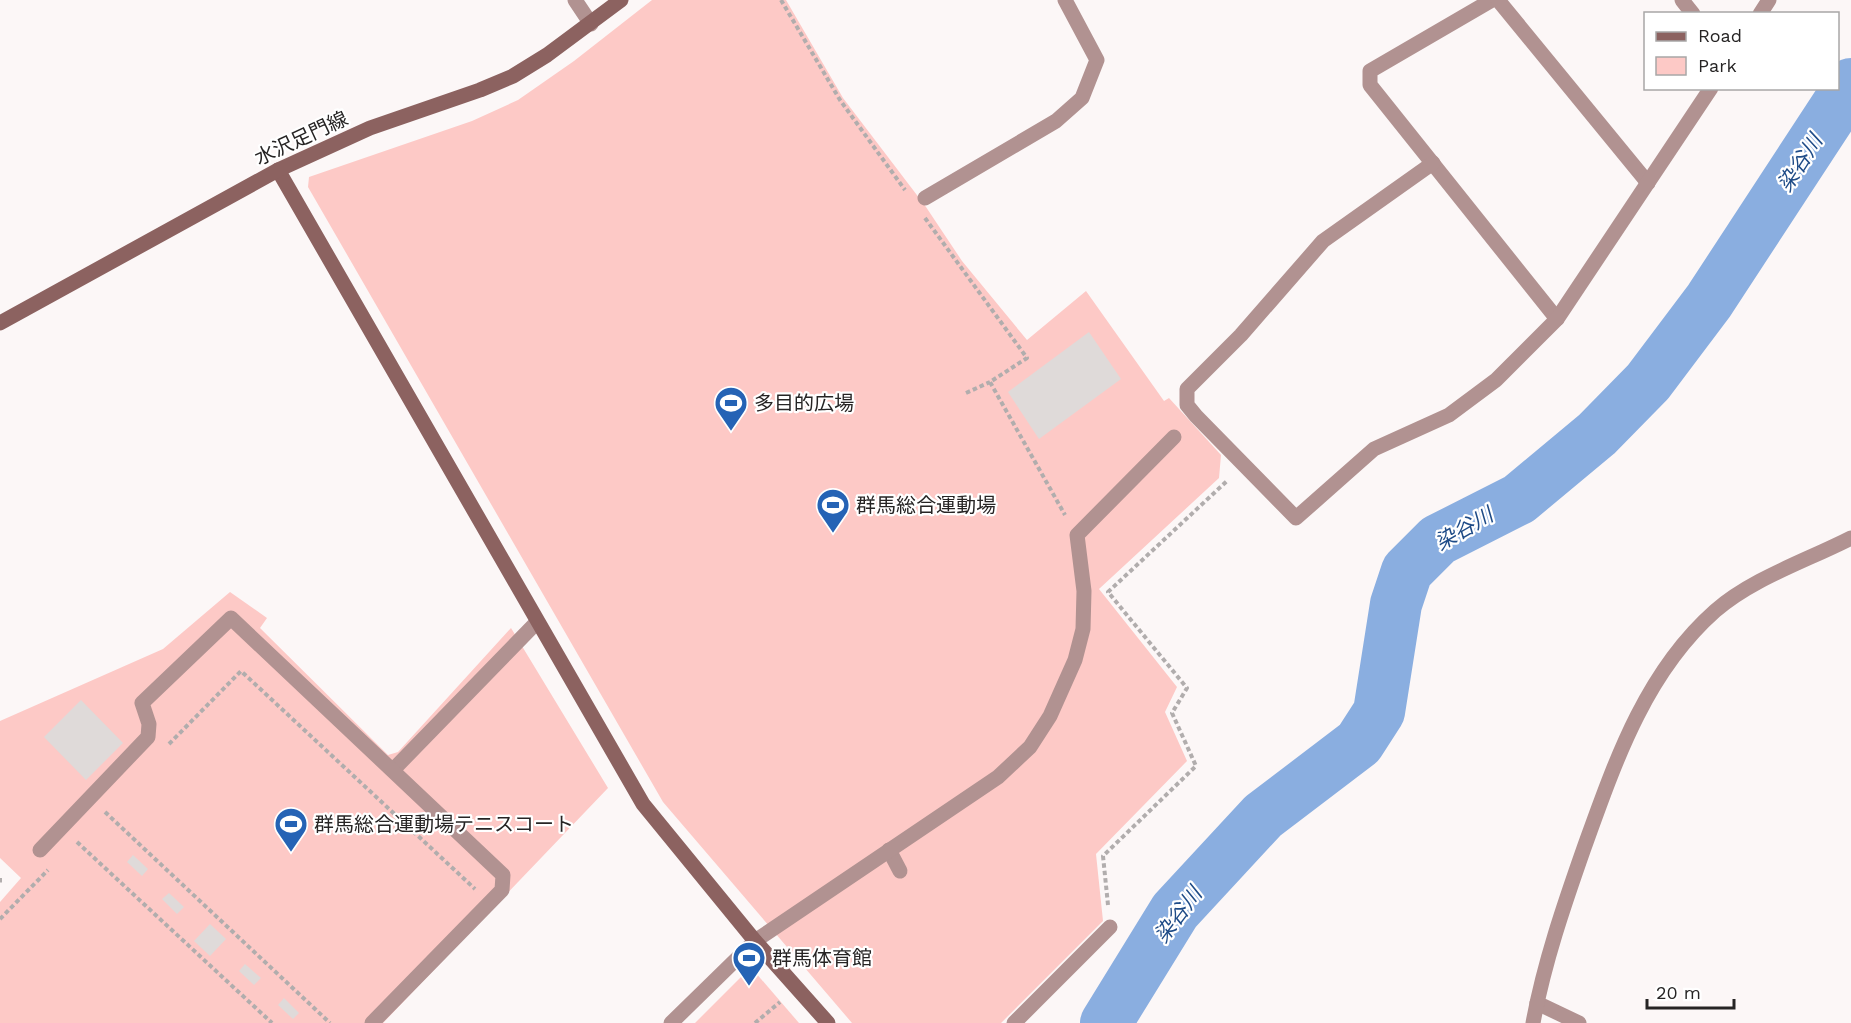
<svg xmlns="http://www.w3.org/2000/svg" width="1851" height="1023" font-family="'Work Sans','Noto Sans JP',sans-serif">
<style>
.green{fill:#fdc9c6}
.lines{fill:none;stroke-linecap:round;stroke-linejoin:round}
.river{stroke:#8aaee0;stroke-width:52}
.building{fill:#dfdad9}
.path{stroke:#b1adad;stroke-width:4;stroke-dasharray:4.5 3;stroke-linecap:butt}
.lane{stroke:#b19291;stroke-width:15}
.street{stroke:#b19291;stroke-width:15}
.secondary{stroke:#8c6260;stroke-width:15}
.labels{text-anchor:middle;stroke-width:4.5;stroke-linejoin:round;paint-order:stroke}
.street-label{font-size:20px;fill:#262424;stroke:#fff}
.poi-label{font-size:20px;fill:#262424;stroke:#fff;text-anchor:start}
.water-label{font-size:21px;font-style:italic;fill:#1e4b87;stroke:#fff}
</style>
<rect width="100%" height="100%" fill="#fcf7f7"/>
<!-- green -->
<g class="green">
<path d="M 652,0 L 786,0 L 843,98 L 926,207 L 962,261 L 1027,340 L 1086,291 L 1164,401 L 1169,398 L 1221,455 L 1219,478 L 1099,589 L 1177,687 L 1165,712 L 1187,761 L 1096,854 L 1103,921 L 1001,1023 L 852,1023 L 663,802 L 308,187 L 309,177 L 472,121 L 518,100 L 574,61 Z"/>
<path d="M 230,592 L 267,618 L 260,628 L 388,755 L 398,752 L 511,628 L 608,788 L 383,1023 L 0,1023 L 0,902 L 21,878 L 0,858 L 0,721 L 163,649 Z"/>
<path d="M 755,972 L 799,1023 L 695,1023 L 745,973 Z"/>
</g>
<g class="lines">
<!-- river -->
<path class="river" d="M 1106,1023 L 1175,911 L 1263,816 L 1359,743 L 1379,712 L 1396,604 L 1407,571 L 1438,540 L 1519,499 L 1597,434 L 1648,382 L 1709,301 L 1851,84"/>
</g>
<!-- building -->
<g class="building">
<path d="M 1089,332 L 1121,379 L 1039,439 L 1008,392 Z"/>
<path d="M 81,700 L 123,743 L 86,780 L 44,737 Z"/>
<path d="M 133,855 L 148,869 L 142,876 L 127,862 Z"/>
<path d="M 169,893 L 184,907 L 177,914 L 162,899 Z"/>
<path d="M 210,924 L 226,939 L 210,956 L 194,941 Z"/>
<path d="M 245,964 L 261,978 L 254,985 L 239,971 Z"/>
<path d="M 284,998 L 299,1013 L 293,1019 L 278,1005 Z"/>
</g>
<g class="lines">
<!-- path -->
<g class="path">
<path d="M 781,0 L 840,100 L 905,190"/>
<path d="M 925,218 L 1027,358 L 990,382 L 1065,515"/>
<path d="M 966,393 L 990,382"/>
<path d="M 169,744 L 241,671 L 475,889"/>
<path d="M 105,812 L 330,1023"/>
<path d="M 77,842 L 272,1023"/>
<path d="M 0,878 L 0,884"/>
<path d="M 1108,905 L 1103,856 L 1196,766 L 1172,713 L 1187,688 L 1108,592 L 1228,480"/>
<path d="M 0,919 L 48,870"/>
<path d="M 755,1023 L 780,1002"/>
</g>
<!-- lane -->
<g class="lane">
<path d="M 393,770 L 537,622"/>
<path d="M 40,850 L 148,737 L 149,724 L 142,703 L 231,618 L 503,875 L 502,890 L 372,1023"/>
<path d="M 889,850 L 900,871"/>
<path d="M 755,941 L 998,777 L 1030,747 L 1050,716 L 1075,660 L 1083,629 L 1084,591 L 1077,535 L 1174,437"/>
<path d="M 1014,1023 L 1110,927"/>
</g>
<!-- street -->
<g class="street">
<path d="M 575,0 L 591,24"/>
<path d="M 1492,0 L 1370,71 L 1370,85 L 1557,319"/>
<path d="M 1498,0 L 1648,183"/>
<path d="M 1682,0 L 1693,14"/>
<path d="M 1760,14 L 1769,0"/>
<path d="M 1433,163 L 1323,241 L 1241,335 L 1187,389 L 1187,405 L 1196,416 L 1296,518 L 1374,449 L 1449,415 L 1496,380 L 1557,319 L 1711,88"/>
<path d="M 925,198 L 1056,121 L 1082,98 L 1097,60 L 1065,0"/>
<path d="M 1537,1003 L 1579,1023"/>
<path d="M 671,1023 L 755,941"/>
<path d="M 1533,1023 C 1544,963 1564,905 1584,848 C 1615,762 1645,673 1715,611 C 1753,578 1806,561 1851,538"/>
</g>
<!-- secondary -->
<g class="secondary">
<path d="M 278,170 L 643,804 L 755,941 L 828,1023"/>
<path d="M 0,323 L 278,170 L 370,128 L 480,90 L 513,76 L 547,55 L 621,0"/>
</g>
</g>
<!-- icons -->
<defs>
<g id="stadium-pin" transform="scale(1.725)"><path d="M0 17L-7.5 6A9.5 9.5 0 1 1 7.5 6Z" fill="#2563b5" stroke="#fff"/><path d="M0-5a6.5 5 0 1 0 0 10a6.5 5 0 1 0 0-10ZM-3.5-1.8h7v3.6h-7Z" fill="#fff"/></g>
</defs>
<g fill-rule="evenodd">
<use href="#stadium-pin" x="731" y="403"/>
<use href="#stadium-pin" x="833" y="505"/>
<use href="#stadium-pin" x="291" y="824"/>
<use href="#stadium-pin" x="749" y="958"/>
</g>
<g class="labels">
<!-- street labels -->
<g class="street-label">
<text transform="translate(301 138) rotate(-25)" y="7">水沢足門線</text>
</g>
<!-- poi labels -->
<g class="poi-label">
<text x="754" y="410">多目的広場</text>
<text x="856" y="512">群馬総合運動場</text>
<text x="314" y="831">群馬総合運動場テニスコート</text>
<text x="772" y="965">群馬体育館</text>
</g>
<!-- water labels -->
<g class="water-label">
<text transform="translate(1800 163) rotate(-57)" y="7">染谷川</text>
<text transform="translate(1464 529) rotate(-30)" y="7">染谷川</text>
<text transform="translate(1178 915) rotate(-53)" y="7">染谷川</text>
</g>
</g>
<!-- legend -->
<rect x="1644" y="12" width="195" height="78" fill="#ffffff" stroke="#a8a7a7" stroke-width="1.5"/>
<rect x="1656" y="32" width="30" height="9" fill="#8c6260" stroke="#a8a7a7" stroke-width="1.5"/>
<text x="1698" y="42" font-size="18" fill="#262424">Road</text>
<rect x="1656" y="57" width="30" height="18" fill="#fdc9c6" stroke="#a8a7a7" stroke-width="1.5"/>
<text x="1698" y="72" font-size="18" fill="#262424">Park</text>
<!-- scale -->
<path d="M1647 999v9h87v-9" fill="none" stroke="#262424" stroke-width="3"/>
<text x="1656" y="999" font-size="18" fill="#262424" stroke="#ffffff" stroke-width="4.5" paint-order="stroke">20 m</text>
</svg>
